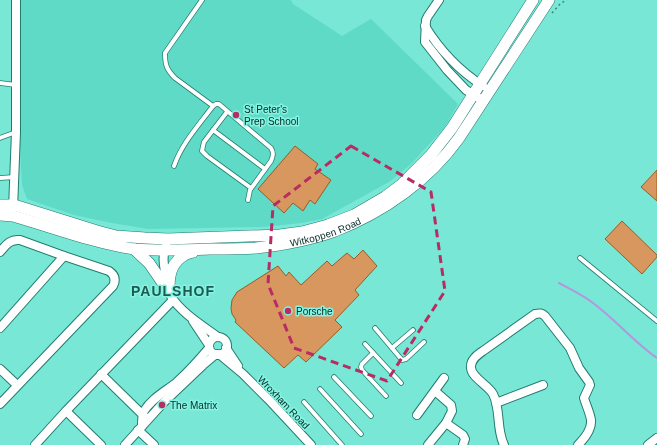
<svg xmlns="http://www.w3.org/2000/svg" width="657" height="445" font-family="Arial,sans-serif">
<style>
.built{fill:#5fdac7}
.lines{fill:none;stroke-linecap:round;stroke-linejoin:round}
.stream{stroke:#b397de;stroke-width:2}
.building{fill:#d7975f;stroke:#985d22}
.lane-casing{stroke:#227c70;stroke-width:5.5}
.street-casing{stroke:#227c70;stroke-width:10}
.secondary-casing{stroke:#227c70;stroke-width:12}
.path{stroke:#3e877c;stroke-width:1.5;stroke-dasharray:2 3;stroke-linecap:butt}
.lane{stroke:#fff;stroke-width:4}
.street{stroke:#fff;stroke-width:8}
.secondary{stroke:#fff;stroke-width:11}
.marked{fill:none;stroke:#b82c64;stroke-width:3;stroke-dasharray:8 5;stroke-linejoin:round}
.poi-dot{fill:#b82c64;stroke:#86f4e2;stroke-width:1.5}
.labels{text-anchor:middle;stroke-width:3;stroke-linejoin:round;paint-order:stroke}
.poi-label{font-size:10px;fill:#052a25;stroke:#86f4e2;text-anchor:start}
.street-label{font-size:10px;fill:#052a25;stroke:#86f4e2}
.district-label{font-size:14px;font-weight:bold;letter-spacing:1px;fill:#1d5a51;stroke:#86f4e2}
</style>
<rect width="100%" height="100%" fill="#78e7d5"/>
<!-- built -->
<path class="built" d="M 20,0 L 291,0 L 293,4 L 342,36 L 371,19 L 458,104 L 445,127 L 411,164 L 389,182 L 322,219 L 301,223 L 263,227 L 148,229 L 112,223 L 74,215 L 27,199 L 22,185 L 20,148 Z"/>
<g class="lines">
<!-- stream -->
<path class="stream" d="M 559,283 C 570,289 583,295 593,303 C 616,320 634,342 657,358"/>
</g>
<!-- building -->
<g class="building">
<path d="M 295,146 L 318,164 L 315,169 L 331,180 L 315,204 L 310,200 L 303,211 L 293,203 L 284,213 L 258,189 Z"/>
<path d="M 657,170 L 657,201 L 641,187 Z"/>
<path d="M 622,221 L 657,255 L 657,257 L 642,274 L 605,239 Z"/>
<path d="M 363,250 L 377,266 L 355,290 L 359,295 L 335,320 L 342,327 L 306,362 L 298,355 L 284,368 L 235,322 L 236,320 L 232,314 L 231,308 L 232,300 L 237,292 L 278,266 L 286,276 L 289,272 L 301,285 L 327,261 L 332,266 L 347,253 L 354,259 Z"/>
</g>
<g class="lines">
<!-- lane casing -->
<g class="lane-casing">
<g id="lane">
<path d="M 202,0 L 165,53 C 165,64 166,69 175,78 L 213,106"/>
<path d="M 0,83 L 16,85"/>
<path d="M 227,112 L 204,142 L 203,146 L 202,151 L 207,156 L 251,188"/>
<path d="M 213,130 L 265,169"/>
<path d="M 0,138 L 16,132"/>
<path d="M 174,166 C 182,143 199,125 213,106 L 216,104 L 219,104 L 271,148 C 274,153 273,156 271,161 L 250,190 L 248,200"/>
<path d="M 0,178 L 15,177"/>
<path d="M 580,258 L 657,321"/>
<path d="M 375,328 L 402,360 L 406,359 L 424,342"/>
<path d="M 365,344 L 401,383"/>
<path d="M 392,348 L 413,330"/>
<path d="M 373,353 L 362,364 L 361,367 L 362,370 L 386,396"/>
<path d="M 334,377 L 371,416"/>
<path d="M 320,389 L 361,434"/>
<path d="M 304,402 L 342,445"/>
</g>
</g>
<!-- street casing -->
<g class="street-casing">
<g id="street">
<path d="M 439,0 L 428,16 L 426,20 L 425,42 L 447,70 L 466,90 L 484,101"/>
<path d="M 425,26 C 439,49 460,71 483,86"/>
<path d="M 13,209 L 16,132 L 16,0"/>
<path d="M 166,246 C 161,258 165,270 167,283"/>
<path d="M 0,252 C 6,245 10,239 20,240 L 64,256 L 109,271 C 115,275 116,280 113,286 L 0,404"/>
<path d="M 171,296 C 180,312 203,326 218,337"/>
<path d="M 193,321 L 209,345"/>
<path d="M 0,328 L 64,256"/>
<circle cx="218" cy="346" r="9"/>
<path d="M 226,348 L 238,366"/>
<path d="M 219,354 L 243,374 L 271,402 L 311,445"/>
<path d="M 0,369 L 17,385"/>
<path d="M 101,374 L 146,418"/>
<path d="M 496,403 L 543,385"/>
<path d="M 66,411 L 101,445"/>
<path d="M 417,415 L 444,378"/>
<path d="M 446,423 L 463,435 L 465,439 L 463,445"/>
<path d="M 142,426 C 142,421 142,415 144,411 C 152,398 166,391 177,382 C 189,371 199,360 209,348"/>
<path d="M 138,430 L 154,445"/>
<path d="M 35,445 L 66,411 L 173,300"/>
<path d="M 125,445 L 164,402 L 203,365 L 216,354"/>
<path d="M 428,445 L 446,423 L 452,411 L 451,405 L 435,391"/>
<path d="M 504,445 C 496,429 501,409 493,394 C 488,385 472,378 471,368 C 470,360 477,355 483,351 L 535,314 C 540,313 542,313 545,316 L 570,348 L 579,368 L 589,382 L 590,385 L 584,398 C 586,405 590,413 591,420 C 592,429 584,439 578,445"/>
<path d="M 648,445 L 657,438"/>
</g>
</g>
<!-- secondary casing -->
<g class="secondary-casing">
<g id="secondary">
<path d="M 0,205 L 14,205 L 97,231 L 116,236 L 145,238 L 168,239 L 280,235 L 302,232 L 328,225 L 354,215 L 385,197 L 401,185 L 431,155 L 452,128 L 533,0"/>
<path id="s1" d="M 0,215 L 13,216 C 37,223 61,231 85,238 C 101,242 118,247 135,249 C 160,251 185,250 210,249 C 225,249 241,249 256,248 C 282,245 310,240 335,231 C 384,212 429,180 459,138 L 549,0"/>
<path d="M 134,249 L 149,263 L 169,292"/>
<path d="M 169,292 C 169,287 169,281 170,276 C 172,264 181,254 193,252"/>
</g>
</g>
<!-- path -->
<path class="path" d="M 552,13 L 561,3 L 567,0"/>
<!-- lane -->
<use href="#lane" class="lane"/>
<!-- street -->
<use href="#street" class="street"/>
<!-- secondary -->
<use href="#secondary" class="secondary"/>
</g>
<!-- marked area -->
<path class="marked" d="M 351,146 L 431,192 L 445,291 L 387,381 L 294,348 L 268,284 L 273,206 Z"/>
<!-- markers -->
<g class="poi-dot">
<circle cx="236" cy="115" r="4"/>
<circle cx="288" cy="311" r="4"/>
<circle cx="162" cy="405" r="4"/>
</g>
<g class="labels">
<!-- poi labels -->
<g class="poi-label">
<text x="244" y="113">St Peter's<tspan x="244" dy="12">Prep School</tspan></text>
<text x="296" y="315">Porsche</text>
<text x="170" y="409">The Matrix</text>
</g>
<!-- street labels -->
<g class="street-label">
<text dy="4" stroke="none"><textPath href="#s1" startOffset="332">Witkoppen Road</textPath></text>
<text transform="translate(284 402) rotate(46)" y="4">Wroxham Road</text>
</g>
<!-- district labels -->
<g class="district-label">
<text x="173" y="296">PAULSHOF</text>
</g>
</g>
</svg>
